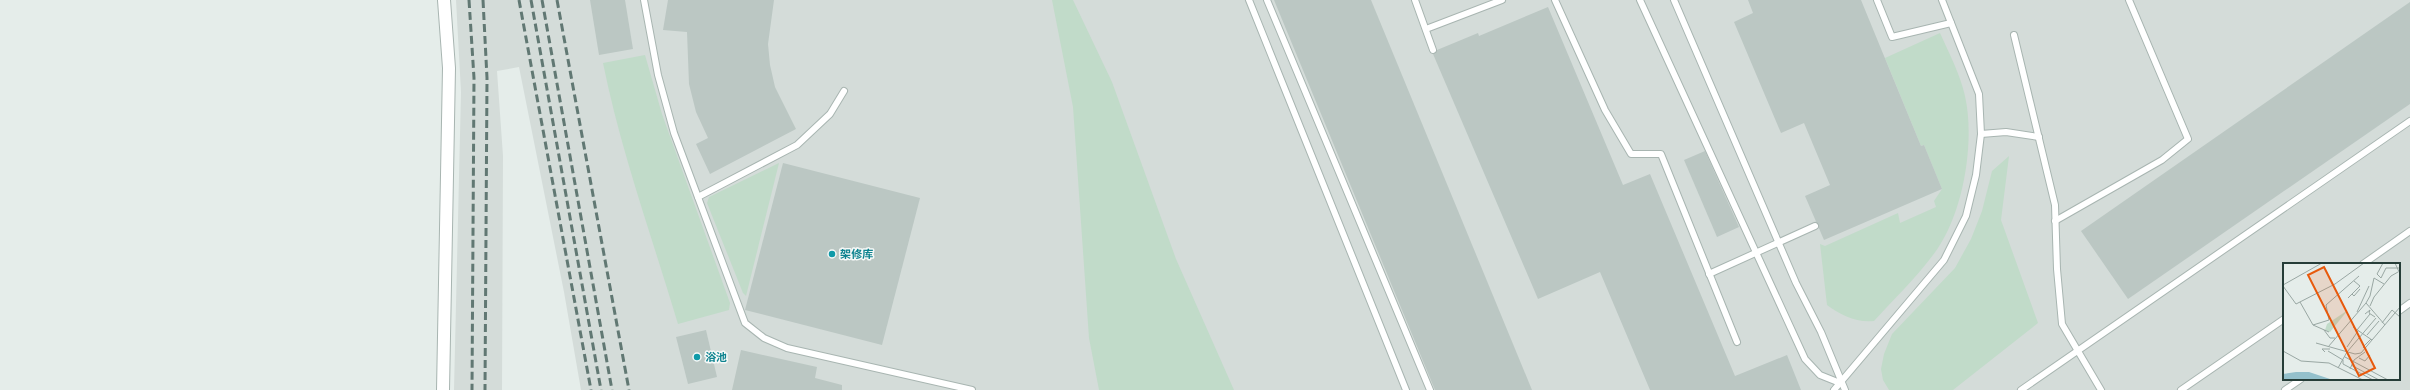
<svg xmlns="http://www.w3.org/2000/svg" width="2410" height="390" font-family="'Public Sans','Noto Sans SC',sans-serif">
<style>
.built{fill:#d4dcd9;fill-rule:evenodd}
.green{fill:#c1dbc9}
.building{fill:#bbc7c3}
.lines{fill:none;stroke-linecap:round;stroke-linejoin:round}
.lane-casing{stroke:#a8b5b1;stroke-width:8}
.street-casing{stroke:#a8b5b1;stroke-width:14}
.lane{stroke:#fff;stroke-width:6}
.street{stroke:#fff;stroke-width:12}
.rail{stroke:#617873;stroke-width:3;stroke-dasharray:8 4;stroke-linecap:butt}
.culture-dot{fill:#0f9aa8;stroke:#f6f9f8;stroke-width:1.5}
.labels{text-anchor:middle;stroke-width:3;stroke-linejoin:round;paint-order:stroke}
.culture-label{font-size:11px;font-weight:bold;fill:#0d838f;stroke:#f6f9f8;text-anchor:start}
.inset-road{fill:none;stroke:#99a7a3;stroke-width:1}
.view{fill:#e8590c;fill-opacity:0.15;stroke:#e8590c;stroke-width:2}
.inset-edge{fill:none;stroke:#263d38;stroke-width:2}
</style>
<rect width="100%" height="100%" fill="#e5edea"/>
<!-- built -->
<path class="built" d="M 456,0 L 2410,0 L 2410,390 L 581,390 L 564,292 L 519,67 L 497,71 L 503,156 L 502,390 L 454,390 L 461,92 ZM 2284,264 L 2399,264 L 2399,379 L 2284,379 Z"/>
<!-- green -->
<g class="green">
<path d="M 1052,0 L 1073,0 L 1112,82 L 1176,259 L 1234,390 L 1099,390 L 1089,338 L 1073,107 Z"/>
<path d="M 1940,33 C 1949,53 1960,74 1965,96 C 1975,141 1964,209 1938,248 C 1921,273 1895,298 1874,321 C 1857,323 1840,315 1827,305 L 1820,244 L 1825,246 L 1898,213 L 1900,223 L 1936,207 L 1934,201 L 1942,189 L 1924,145 L 1921,146 L 1885,58 Z"/>
<path d="M 645,55 L 662,114 L 730,303 L 729,310 L 678,324 C 652,237 621,152 603,63 Z"/>
<path d="M 2009,156 L 2001,220 L 2038,323 L 1953,390 L 1889,390 L 1883,380 L 1881,369 L 1884,354 L 1892,334 L 1955,268 L 1971,239 L 1982,211 L 1992,171 Z"/>
<path d="M 779,163 L 746,296 L 743,293 L 707,203 L 709,197 Z"/>
</g>
<!-- building -->
<g class="building">
<path d="M 590,0 L 625,0 L 633,49 L 599,55 Z"/>
<path d="M 668,0 L 774,0 L 768,44 L 770,65 L 775,87 L 796,129 L 710,174 L 696,144 L 708,138 L 696,112 L 689,84 L 687,32 L 663,30 Z"/>
<path d="M 1274,0 L 1371,0 L 1532,390 L 1435,390 Z"/>
<path d="M 1748,0 L 1861,0 L 1921,146 L 1924,145 L 1942,189 L 1824,240 L 1805,196 L 1830,185 L 1804,123 L 1781,133 L 1734,22 L 1753,13 Z"/>
<path d="M 2410,2 L 2410,104 L 2128,299 L 2081,231 Z"/>
<path d="M 1548,7 L 1623,185 L 1650,174 L 1735,376 L 1787,355 L 1801,390 L 1650,390 L 1600,272 L 1538,299 L 1433,54 L 1437,50 L 1478,33 L 1479,36 Z"/>
<path d="M 1705,151 L 1739,227 L 1717,237 L 1684,160 Z"/>
<path d="M 783,163 L 920,198 L 882,345 L 745,310 Z"/>
<path d="M 706,330 L 717,377 L 688,384 L 676,337 Z"/>
<path d="M 741,350 L 817,367 L 815,378 L 842,385 L 842,390 L 732,390 Z"/>
</g>
<g class="lines">
<!-- lane casing -->
<g class="lane-casing">
<g id="lane">
<path d="M 644,0 L 658,75 L 674,133 L 745,323 L 764,338 L 787,348 L 972,390"/>
<path d="M 1249,0 L 1406,390"/>
<path d="M 1267,0 L 1430,390"/>
<path d="M 1415,0 L 1433,50"/>
<path d="M 1555,0 L 1605,110 L 1631,154 L 1661,154 L 1737,342"/>
<path d="M 1640,0 L 1805,359 L 1820,375 L 1840,383"/>
<path d="M 1674,0 L 1796,283 L 1821,332 L 1845,390"/>
<path d="M 1877,0 L 1892,37 L 1951,23"/>
<path d="M 1426,29 L 1502,0"/>
<path d="M 2014,35 L 2055,205 L 2057,269 L 2062,324 L 2101,390"/>
<path d="M 1981,134 L 2006,132 L 2039,137"/>
<path d="M 698,197 L 797,145 L 830,114 L 844,91"/>
<path d="M 2055,221 L 2162,160 L 2188,139 L 2129,0"/>
<path d="M 2363,264 L 2410,231"/>
<path d="M 1709,274 L 1815,226"/>
<path d="M 2399,311 L 2410,303"/>
<path d="M 1834,390 L 1944,260 L 1966,216 L 1976,175 L 1981,134 L 1979,94 L 1942,0"/>
<path d="M 2021,390 L 2410,121"/>
<path d="M 2181,390 L 2284,319"/>
<path d="M 2285,390 L 2301,379"/>
</g>
</g>
<!-- street casing -->
<g class="street-casing">
<path id="street" d="M 443,390 L 449,68 L 444,0"/>
</g>
<!-- lane -->
<use href="#lane" class="lane"/>
<!-- street -->
<use href="#street" class="street"/>
<!-- rail -->
<g class="rail">
<path d="M 469,0 L 474,78 L 472,390"/>
<path d="M 483,0 L 487,78 L 485,390"/>
<path d="M 519,0 L 591,390"/>
<path d="M 531,0 L 601,390"/>
<path d="M 542,0 L 612,390"/>
<path d="M 557,0 L 629,390"/>
</g>
</g>
<!-- markers -->
<g class="culture-dot">
<circle cx="832" cy="254" r="4"/>
<circle cx="697" cy="357" r="4"/>
</g>
<g class="labels">
<!-- culture labels -->
<g class="culture-label">
<text x="840" y="258">架修库</text>
<text x="705" y="361">浴池</text>
</g>
</g>
<!-- overview -->
<g transform="translate(2283 263)">
<rect width="117" height="117" fill="#e5edea"/>
<path d="M 65,47 L 47,69 L 42,67 L 44,61 Z" fill="#c1dbc9"/>
<path d="M 13,109 L 26,109 L 50,117 L 0,117 L 0,111 Z" fill="#94c0cb"/>
<path class="inset-road" d="M 100,0 L 94,11 L 98,15 L 103,5 L 117,5M 112,0 L 117,11M 0,22 L 39,0M 0,23 L 13,41 L 52,21 L 81,0M 69,31 L 71,33 L 77,26M 65,35 L 77,23 L 71,18M 17,39 L 30,62 L 46,69M 83,40 L 87,33 L 91,15 L 101,21M 87,43 L 91,34 L 108,13 L 115,9M 74,49 L 86,23M 82,51 L 87,47 L 86,50 L 92,54M 99,60 L 109,47 L 117,54M 30,62 L 46,57 L 43,42 L 76,13M 70,64 L 89,77M 41,67 L 47,75 L 52,75M 74,67 L 87,51M 84,72 L 96,58M 33,80 L 72,91 L 78,90 L 117,44M 45,84 L 83,40 L 102,62M 64,84 L 75,68M 82,86 L 80,84 L 88,76M 0,88 L 18,98 L 46,100 L 80,117M 45,88 L 60,97 L 60,101 L 90,117M 42,89 L 39,86 L 47,86M 62,94 L 105,117M 76,95 L 82,98 L 87,92M 68,102 L 96,117M 55,105 L 64,89 L 93,55M 67,106 L 71,97 L 82,89"/>
<path class="view" d="M 41,4 L 92,105 L 76,113 L 25,12 Z"/>
<rect width="117" height="117" class="inset-edge"/>
</g>
</svg>
